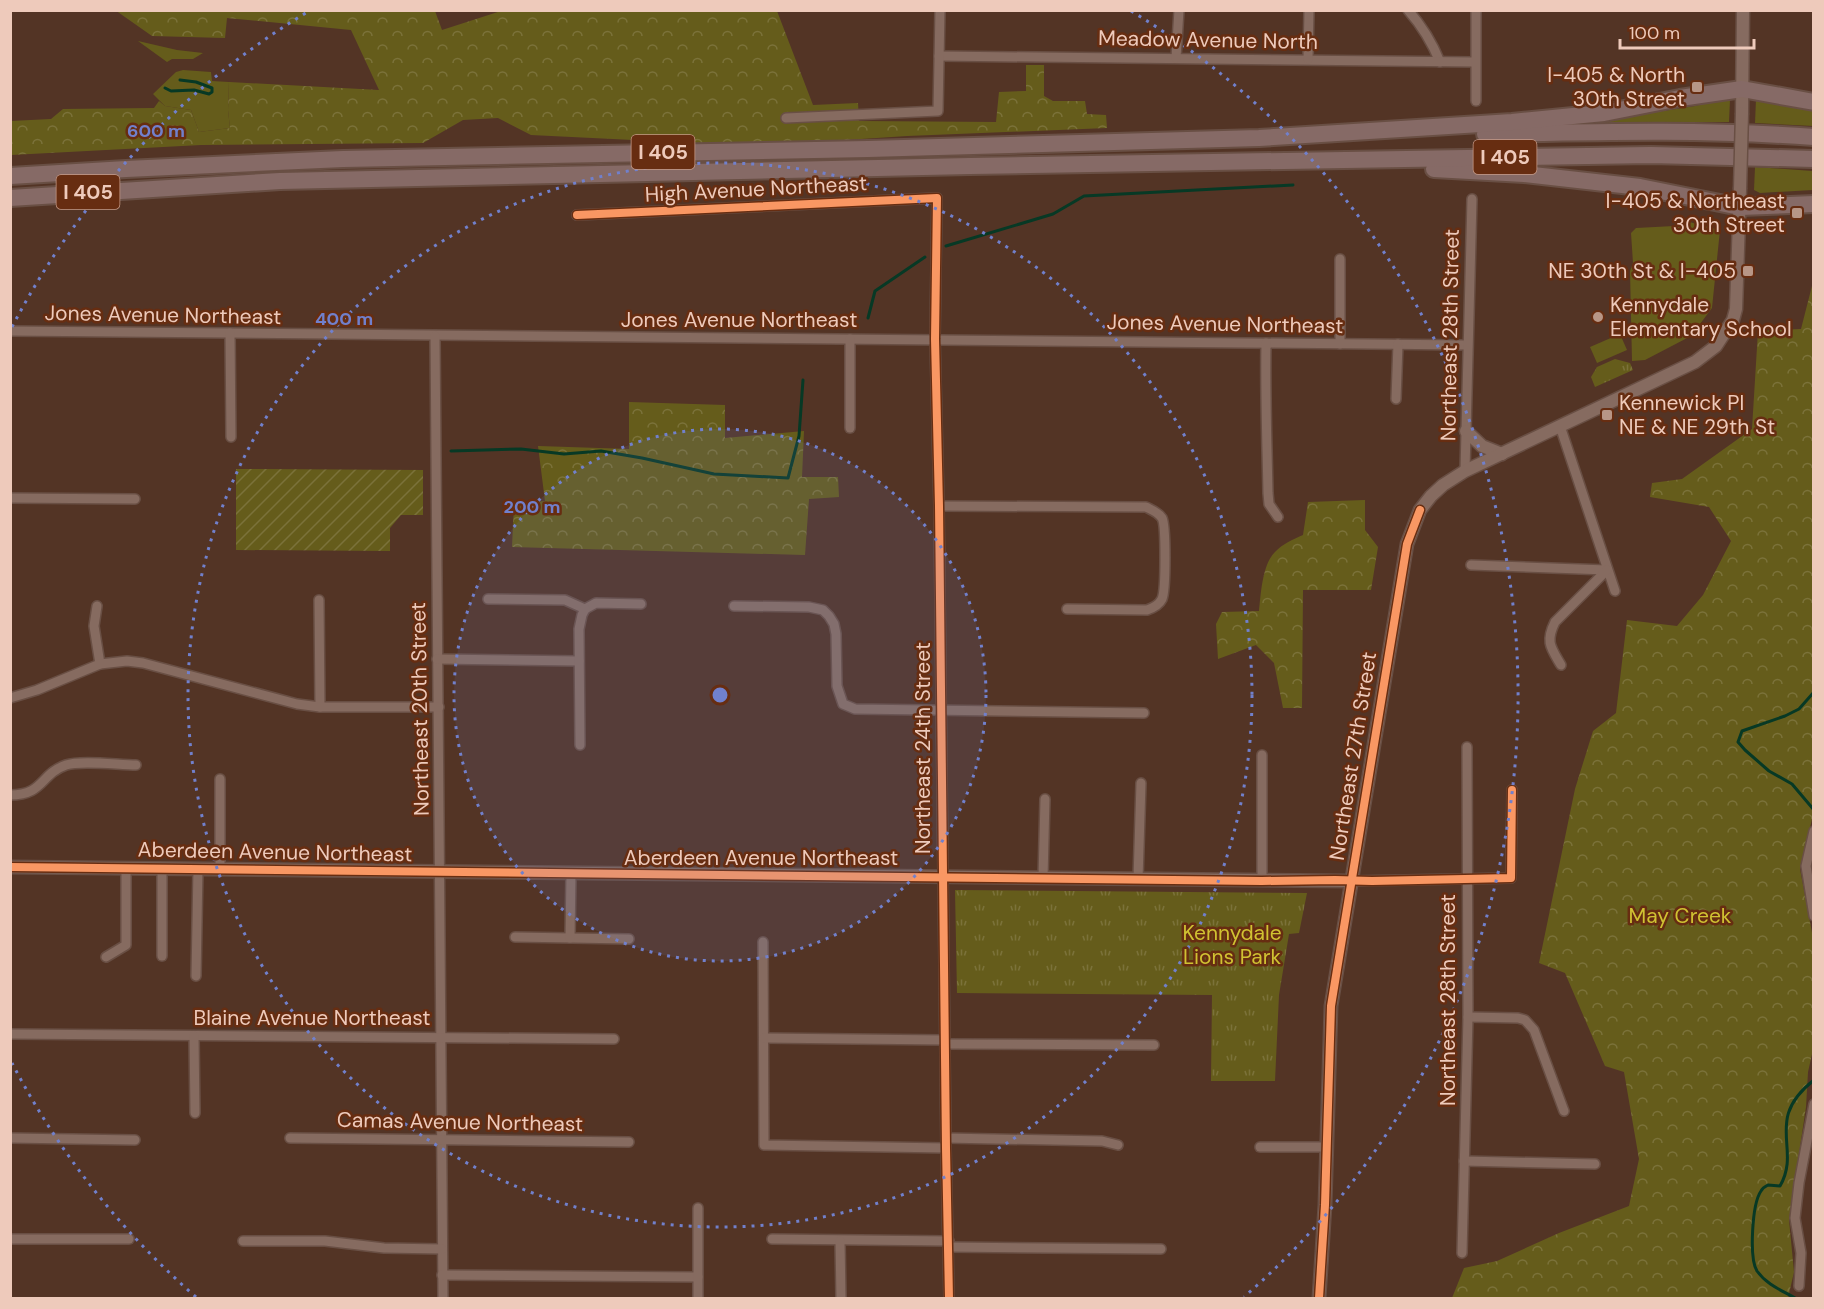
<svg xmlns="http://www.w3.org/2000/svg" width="1824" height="1309" font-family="'DM Sans',sans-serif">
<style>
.grass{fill:#655c1b}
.forest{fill:url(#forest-crowns)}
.park{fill:url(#park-tufts)}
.garden{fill:url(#garden-furrows)}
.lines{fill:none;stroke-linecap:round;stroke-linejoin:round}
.stream{stroke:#073925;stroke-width:3}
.minor-casing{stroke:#694f44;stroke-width:12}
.tertiary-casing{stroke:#694f44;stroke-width:15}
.motorway-casing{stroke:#694f44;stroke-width:20}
.minor{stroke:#866b60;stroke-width:9}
.tertiary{stroke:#866b60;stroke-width:12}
.motorway{stroke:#866a66;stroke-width:16}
.tertiary-bridge-casing{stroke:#694f44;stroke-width:15;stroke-linecap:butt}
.tertiary-bridge{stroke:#866b60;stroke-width:12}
.cycleway-casing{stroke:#672d11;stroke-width:11}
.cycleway{stroke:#f99763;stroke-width:8}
.ring{fill:none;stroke:#7180cc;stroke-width:3;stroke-dasharray:3 6}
.poi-dot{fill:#b89686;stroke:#672d11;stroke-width:2}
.labels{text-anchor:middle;stroke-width:5;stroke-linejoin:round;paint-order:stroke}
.shield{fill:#672d11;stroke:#c69b88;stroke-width:1.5}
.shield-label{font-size:20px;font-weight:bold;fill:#eecabb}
.street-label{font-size:21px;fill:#eecabb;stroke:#672d11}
.poi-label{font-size:21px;fill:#eecabb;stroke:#672d11;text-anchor:end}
.park-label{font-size:21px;fill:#d0c232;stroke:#672d11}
.centre{fill:#7180cc;stroke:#672d11;stroke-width:3}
.ring-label{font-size:18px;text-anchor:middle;font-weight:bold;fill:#7180cc;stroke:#672d11;stroke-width:5;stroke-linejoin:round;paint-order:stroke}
</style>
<defs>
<pattern id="forest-crowns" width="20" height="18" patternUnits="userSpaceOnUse" patternTransform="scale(1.5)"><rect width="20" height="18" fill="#655c1b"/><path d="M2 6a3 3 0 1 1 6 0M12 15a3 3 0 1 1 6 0" fill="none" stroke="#7b723a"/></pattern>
<pattern id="park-tufts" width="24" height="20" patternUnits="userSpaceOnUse" patternTransform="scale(1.5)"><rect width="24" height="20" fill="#655c1b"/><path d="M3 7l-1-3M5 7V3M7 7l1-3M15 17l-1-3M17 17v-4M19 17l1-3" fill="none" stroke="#7b723a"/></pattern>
<pattern id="garden-furrows" width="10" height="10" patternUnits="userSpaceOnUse" patternTransform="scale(1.5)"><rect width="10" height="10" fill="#655c1b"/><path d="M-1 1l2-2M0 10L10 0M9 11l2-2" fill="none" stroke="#7b723a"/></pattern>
</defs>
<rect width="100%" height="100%" fill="#533425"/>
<!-- grass -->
<g class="grass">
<path d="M 138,41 L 177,50 L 203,53 L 193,59 L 172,59 L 167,62 Z"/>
<path d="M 183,70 L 211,72 L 212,81 L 229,82 L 228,110 L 230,128 L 199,132 L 191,110 L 165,106 L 153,94 L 176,72 Z"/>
<path d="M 1756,99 L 1813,108 L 1813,126 L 1755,123 Z"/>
<path d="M 1730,100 L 1729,122 L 1596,123 L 1605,120 L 1695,106 L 1714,101 Z"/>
<path d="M 1755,167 L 1813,171 L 1813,190 L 1760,193 L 1754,190 Z"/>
<path d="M 1678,219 L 1720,230 L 1712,308 L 1691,336 L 1645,360 L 1632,361 L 1630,271 L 1633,263 L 1631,233 L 1636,228 L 1674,226 Z"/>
<path d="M 1620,334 L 1627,350 L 1597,363 L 1590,347 Z"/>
</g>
<!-- forest -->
<g class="forest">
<path d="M 115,10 L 435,11 L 442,30 L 501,11 L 777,11 L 813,105 L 858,103 L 859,121 L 996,122 L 999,92 L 1026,91 L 1026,65 L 1044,65 L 1044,96 L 1053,101 L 1085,101 L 1087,114 L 1106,115 L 1107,128 L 907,136 L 756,146 L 531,135 L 498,118 L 463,120 L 423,143 L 201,145 L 11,155 L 11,121 L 51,119 L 63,109 L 154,108 L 159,101 L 165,106 L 191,110 L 199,132 L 230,128 L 228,110 L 229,82 L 379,90 L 351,30 L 227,18 L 225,38 L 152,36 Z"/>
<path d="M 1813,282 L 1814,811 L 1800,869 L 1813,938 L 1814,1045 L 1808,1072 L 1806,1107 L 1789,1220 L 1794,1272 L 1788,1298 L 1452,1298 L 1464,1268 L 1497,1261 L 1559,1233 L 1629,1206 L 1639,1159 L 1624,1072 L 1605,1066 L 1565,973 L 1539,963 L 1575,789 L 1593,731 L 1616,713 L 1627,620 L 1677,626 L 1703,595 L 1731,541 L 1709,507 L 1650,497 L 1652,483 L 1682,479 L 1752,429 L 1758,331 L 1801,329 Z"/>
<path d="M 629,402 L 725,405 L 725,438 L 804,431 L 802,477 L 838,477 L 839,497 L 809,499 L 805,555 L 512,547 L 514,504 L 545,501 L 538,446 L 629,449 Z"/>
<path d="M 1365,500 L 1365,530 L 1378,547 L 1371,590 L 1303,590 L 1302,708 L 1283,708 L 1274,663 L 1256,645 L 1218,659 L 1216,624 L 1222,612 L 1259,611 C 1261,594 1262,565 1275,552 C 1282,544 1294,539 1303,535 L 1308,502 Z"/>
</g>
<!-- park -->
<g class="park">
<path d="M 1615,359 L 1630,363 L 1633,370 L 1595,387 L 1591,377 L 1597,367 Z"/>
<path d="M 955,890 L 1307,893 L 1299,933 L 1289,934 L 1279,995 L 1275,1081 L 1211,1081 L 1212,995 L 957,993 Z"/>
</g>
<!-- garden -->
<path class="garden" d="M 236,469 L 423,470 L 423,515 L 401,515 L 390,528 L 390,551 L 236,550 Z"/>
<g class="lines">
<!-- stream -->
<g class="stream">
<path d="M 165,88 L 171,91 L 194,90 L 209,94 L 212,92 L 212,88 L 196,82 L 180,80"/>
<path d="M 946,246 L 1053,214 L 1084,196 L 1293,185"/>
<path d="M 868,318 L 875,291 L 925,257"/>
<path d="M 451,451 L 521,449 L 564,454 L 601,451 L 642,458 L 714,474 L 788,478 L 799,436 L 803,380"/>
<path d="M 1814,692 L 1799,709 L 1785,716 L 1742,731 L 1738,742 L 1745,750 L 1769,771 L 1792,784 L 1814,810"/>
<path d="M 1795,1298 C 1781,1290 1767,1285 1757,1271 C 1749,1258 1752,1204 1761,1191 C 1762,1189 1766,1186 1768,1185 L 1780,1186 C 1802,1148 1763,1120 1814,1080"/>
</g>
<!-- minor casing -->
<g class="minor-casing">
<g id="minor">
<path d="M 1408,10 C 1422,26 1432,42 1440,62"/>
<path d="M 939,56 L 1475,62"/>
<path d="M 1176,58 L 1179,10"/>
<path d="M 1308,59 L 1309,10"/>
<path d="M 1476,101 L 1476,10"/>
<path d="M 786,118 L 938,111 L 940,10"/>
<path d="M 577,215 L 937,198 L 935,339 L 939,506 L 946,1148 L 949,1298"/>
<path d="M 1340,259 L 1340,344"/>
<path d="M 10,331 L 1467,345"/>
<path d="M 230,333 L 231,437"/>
<path d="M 435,336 L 443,1298"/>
<path d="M 1266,343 C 1265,393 1267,443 1268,493 L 1269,504 L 1278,517"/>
<path d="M 1396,399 L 1398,344"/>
<path d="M 1560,426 L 1615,591"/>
<path d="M 850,428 L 850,339"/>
<path d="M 1465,471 L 1472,199"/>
<path d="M 10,498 L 135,499"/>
<path d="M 939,506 L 1146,507 C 1152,510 1158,512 1162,518 C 1166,525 1166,590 1162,599 C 1159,605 1153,608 1147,610 L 1067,609"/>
<path d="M 1471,565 L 1607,570"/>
<path d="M 488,599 L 565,600 L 585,609 L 596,603 L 641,604"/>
<path d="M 319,600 L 320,707"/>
<path d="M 97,606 L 94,626 L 100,664"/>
<path d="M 734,606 L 809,607 L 823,610 L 829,616 L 834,624 L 836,634 L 837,686 L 843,704 L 855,709 L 1144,713"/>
<path d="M 437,659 L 579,661"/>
<path d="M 1561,665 C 1551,648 1545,642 1555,622 L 1607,570"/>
<path d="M 10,698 L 37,690 L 100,664 L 127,661 L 143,663 L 297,704 L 320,707 L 439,707"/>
<path d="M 580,745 L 579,629 L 582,615 L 585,609"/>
<path d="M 10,795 C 44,795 40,774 66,765 C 81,760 119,765 136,765"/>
<path d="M 1814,831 L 1806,866 L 1814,916"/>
<path d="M 220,869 L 220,779"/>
<path d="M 1043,878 L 1045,799"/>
<path d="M 1138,879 L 1141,783"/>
<path d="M 1262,881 L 1262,755"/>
<path d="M 1351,881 L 1511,878 L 1512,790"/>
<path d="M 515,937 L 629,939"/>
<path d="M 570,938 L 571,874"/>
<path d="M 763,942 L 764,1145 L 946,1148"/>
<path d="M 162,956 L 162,869"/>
<path d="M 106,957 L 126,945 L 126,868"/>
<path d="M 196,976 L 198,869"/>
<path d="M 1468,1017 L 1518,1018 L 1525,1020 L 1534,1030 L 1564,1111"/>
<path d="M 10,1034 L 614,1039"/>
<path d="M 194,1036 L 195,1113"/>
<path d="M 764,1038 L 944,1040"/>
<path d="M 945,1044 L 1154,1045"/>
<path d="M 10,1138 L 135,1140"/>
<path d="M 290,1138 L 629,1142"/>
<path d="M 946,1138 L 1102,1141 L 1118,1145"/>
<path d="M 1260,1147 L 1326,1147"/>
<path d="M 1464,1161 L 1595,1164"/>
<path d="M 10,1239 L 129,1239"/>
<path d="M 772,1239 L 949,1241"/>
<path d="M 243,1241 L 325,1241 L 384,1248 L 442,1249"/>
<path d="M 840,1241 L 841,1298"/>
<path d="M 949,1247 L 1161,1249"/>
<path d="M 1462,1253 L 1468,1017 L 1467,747"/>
<path d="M 442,1275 L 698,1277"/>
<path d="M 1799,1286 L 1801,1253 L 1795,1218 L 1799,1183 L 1814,1104"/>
<path d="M 698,1298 L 698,1208"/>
</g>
</g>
<!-- tertiary casing -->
<g class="tertiary-casing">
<g id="tertiary">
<path d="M 1742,113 L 1743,10"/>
<path d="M 1466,431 L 1482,446 L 1502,454"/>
<path d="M 10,867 L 1351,881"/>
<path d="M 1319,1298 L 1325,1205 L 1331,1006 L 1407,544 L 1420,510 L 1431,496 L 1443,485 L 1465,471 L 1695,362 L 1716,346 L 1733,320 L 1736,309 L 1740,189"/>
</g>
</g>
<!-- motorway casing -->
<g class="motorway-casing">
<g id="motorway">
<path d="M 1485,134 C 1594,132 1704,129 1814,137"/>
<path d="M 1434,169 L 1524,174 L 1640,187 L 1740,207 L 1814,204"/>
<path d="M 10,176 L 126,169 L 343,159 L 868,149 L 1259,138 L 1512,122 L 1604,113 L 1680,98 L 1742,89 L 1814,102"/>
<path d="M 10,198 L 280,181 L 970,166 L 1651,155 L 1814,159"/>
</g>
</g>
<!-- minor -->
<use href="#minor" class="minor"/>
<!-- tertiary -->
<use href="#tertiary" class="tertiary"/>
<!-- motorway -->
<use href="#motorway" class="motorway"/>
<!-- tertiary-bridge casing -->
<g class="tertiary-bridge-casing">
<path id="tertiary-bridge" d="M 1740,189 L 1742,113"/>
</g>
<!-- tertiary-bridge -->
<use href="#tertiary-bridge" class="tertiary-bridge"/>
<!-- cycleway casing -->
<g class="cycleway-casing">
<g id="cycleway">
<path d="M 577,215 L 937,198 L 935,339 L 939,506 L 946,1148 L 949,1298"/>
<path d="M 10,867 L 1262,881 L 1335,880 L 1372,881 L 1511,878 L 1512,790"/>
<path d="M 1319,1298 L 1325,1205 L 1331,1006 L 1407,544 L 1420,510"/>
</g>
</g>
<!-- cycleway -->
<use href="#cycleway" class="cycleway"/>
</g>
<!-- distance rings -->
<circle cx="720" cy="695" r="266" fill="#7180cc" fill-opacity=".12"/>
<g class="ring">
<circle cx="720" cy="695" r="266"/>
<circle cx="720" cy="695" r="532"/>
<path d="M196 1297A798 798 0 0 1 12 1063M12 327A798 798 0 0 1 309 11M1131 11A798 798 0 0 1 1244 1297"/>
</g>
<!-- markers -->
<g class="poi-dot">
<rect x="1691" y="81" width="12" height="12" rx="3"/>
<rect x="1791" y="207" width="12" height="12" rx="3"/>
<rect x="1742" y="265" width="12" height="12" rx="3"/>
<circle cx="1598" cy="317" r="6"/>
<rect x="1601" y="409" width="12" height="12" rx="3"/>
</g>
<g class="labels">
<!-- shield labels -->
<g class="shield">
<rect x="631.5" y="135" width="63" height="34" rx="4.5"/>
<rect x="1473.5" y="140" width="63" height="34" rx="4.5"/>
<rect x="56.5" y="175" width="63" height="34" rx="4.5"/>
</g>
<g class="shield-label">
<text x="663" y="159">I 405</text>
<text x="1505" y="164">I 405</text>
<text x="88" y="199">I 405</text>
</g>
<!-- street labels -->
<g class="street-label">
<text transform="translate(1208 40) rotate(1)" y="7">Meadow Avenue North</text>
<text transform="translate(756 189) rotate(-3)" y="7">High Avenue Northeast</text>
<text transform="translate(163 315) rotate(1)" y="7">Jones Avenue Northeast</text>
<text x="739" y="327">Jones Avenue Northeast</text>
<text transform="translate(1225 324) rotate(1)" y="7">Jones Avenue Northeast</text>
<text transform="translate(1450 335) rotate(-89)" y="7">Northeast 28th Street</text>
<text transform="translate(420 709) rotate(-91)" y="7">Northeast 20th Street</text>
<text transform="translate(923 748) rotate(-90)" y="7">Northeast 24th Street</text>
<text transform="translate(1353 756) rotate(-81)" y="7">Northeast 27th Street</text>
<text transform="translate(275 852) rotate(1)" y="7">Aberdeen Avenue Northeast</text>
<text x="761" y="865">Aberdeen Avenue Northeast</text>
<text transform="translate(1448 1000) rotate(-90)" y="7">Northeast 28th Street</text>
<text x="312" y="1025">Blaine Avenue Northeast</text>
<text transform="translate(460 1122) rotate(1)" y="7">Camas Avenue Northeast</text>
</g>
<!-- poi labels -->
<g class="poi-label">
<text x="1685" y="82">I-405 &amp; North<tspan x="1685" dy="24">30th Street</tspan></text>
<text x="1785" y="208">I-405 &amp; Northeast<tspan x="1785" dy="24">30th Street</tspan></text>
<text x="1736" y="278">NE 30th St &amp; I-405</text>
<text x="1610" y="312" text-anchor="start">Kennydale<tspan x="1610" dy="24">Elementary School</tspan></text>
<text x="1619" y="410" text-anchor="start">Kennewick Pl<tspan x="1619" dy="24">NE &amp; NE 29th St</tspan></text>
</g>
<!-- park labels -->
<g class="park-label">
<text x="1680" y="923">May Creek</text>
<text x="1232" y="940">Kennydale<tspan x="1232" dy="24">Lions Park</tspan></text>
</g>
</g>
<circle cx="720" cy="695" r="9" class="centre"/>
<g class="ring-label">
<text x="156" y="137">600 m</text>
<text x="344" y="325">400 m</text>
<text x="532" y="513">200 m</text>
</g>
<!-- border -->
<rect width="1824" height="1309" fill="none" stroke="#eecabb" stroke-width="24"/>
<!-- scale -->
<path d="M1620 39v9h134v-9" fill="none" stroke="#eecabb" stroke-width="3"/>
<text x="1629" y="39" font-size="18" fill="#eecabb" stroke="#672d11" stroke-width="4.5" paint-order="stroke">100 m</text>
</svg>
